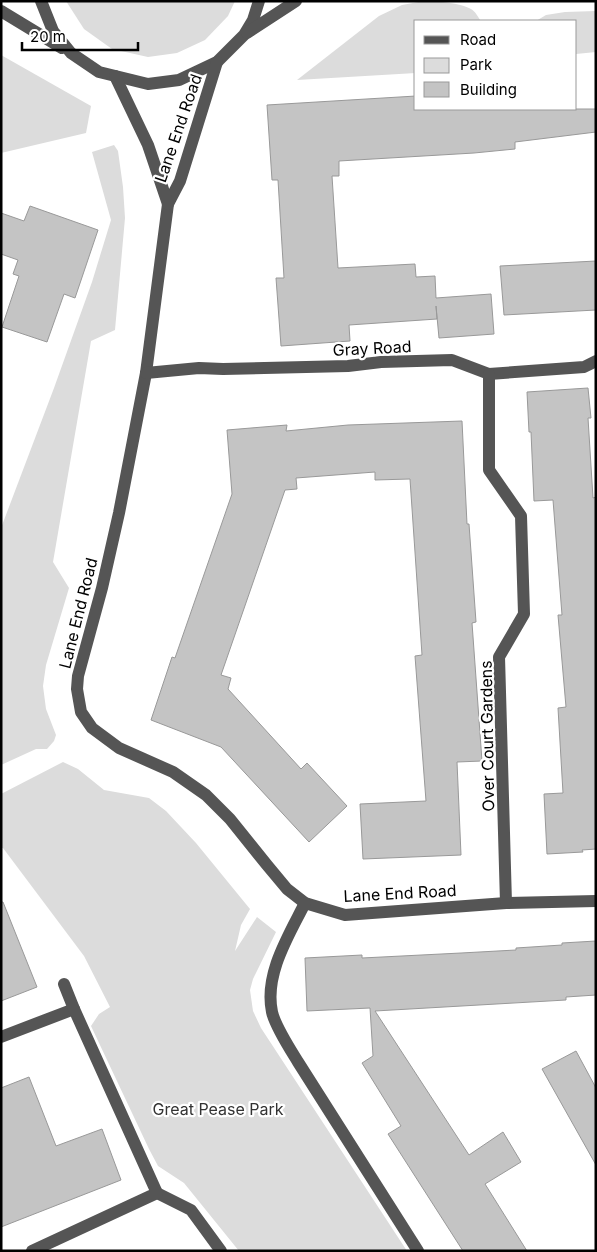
<svg xmlns="http://www.w3.org/2000/svg" width="597" height="1252" font-family="Inter,sans-serif">
<style>
.green{fill:#dcdcdc}
.building{fill:#c4c4c4;stroke:#999}
.lines{fill:none;stroke-linecap:round;stroke-linejoin:round}
.minor{stroke:#555;stroke-width:12}
.labels{text-anchor:middle;stroke-width:4.5;stroke-linejoin:round;paint-order:stroke}
.street-label{font-size:16px;fill:#000;stroke:#fff}
.park-label{font-size:16px;fill:#333;stroke:#fff}
</style>
<rect width="100%" height="100%" fill="#fff"/>
<!-- green -->
<g class="green">
<path d="M 66,1 L 235,1 L 228,16 L 205,40 L 177,53 L 148,57 L 112,49 L 84,29 Z"/>
<path d="M 424,1 C 436,1 461,3 471,9 C 475,11 478,17 481,21 L 416,21 L 416,73 L 297,80 L 379,16 L 402,5 Z"/>
<path d="M 596,11 L 596,52 L 576,54 L 576,21 L 536,21 L 546,15 L 565,12 Z"/>
<path d="M 1,55 L 91,106 L 86,133 L 1,153 Z"/>
<path d="M 114,145 L 118,151 L 123,187 L 125,218 L 115,330 L 91,341 L 53,562 L 69,588 L 46,665 L 43,686 L 46,709 L 56,735 L 54,741 L 47,749 L 36,749 L 1,765 L 1,528 L 54,388 L 92,282 L 111,220 L 92,152 Z"/>
<path d="M 63,762 L 78,769 L 104,790 L 149,798 L 166,811 L 196,843 L 250,909 L 241,925 L 235,951 L 257,917 L 276,932 L 253,979 L 250,990 L 253,1011 L 261,1028 L 407,1251 L 239,1251 L 184,1183 L 158,1166 L 149,1149 L 91,1026 L 99,1014 L 110,1007 L 84,956 L 3,848 L 1,848 L 1,794 Z"/>
</g>
<!-- building -->
<g class="building">
<path d="M 416,96 L 416,109 L 596,109 L 596,132 L 515,142 L 515,149 L 474,153 L 339,161 L 339,176 L 332,176 L 338,268 L 415,264 L 416,277 L 435,276 L 436,298 L 491,294 L 494,334 L 439,338 L 436,306 L 437,319 L 349,325 L 350,341 L 281,346 L 276,278 L 284,278 L 278,180 L 272,180 L 267,105 Z"/>
<path d="M 30,206 L 98,230 L 75,298 L 64,294 L 47,342 L 2,327 L 19,276 L 13,274 L 18,260 L 1,254 L 1,213 L 24,221 Z"/>
<path d="M 596,261 L 596,310 L 504,315 L 500,266 Z"/>
<path d="M 588,388 L 591,418 L 588,418 L 593,498 L 596,497 L 596,849 L 582,850 L 583,852 L 547,854 L 544,794 L 563,793 L 558,708 L 566,707 L 558,615 L 562,615 L 553,500 L 534,501 L 531,432 L 529,432 L 527,392 Z"/>
<path d="M 462,421 L 467,524 L 469,524 L 476,622 L 472,623 L 482,761 L 457,762 L 461,855 L 363,859 L 360,804 L 426,801 L 415,656 L 422,655 L 410,479 L 375,480 L 375,472 L 296,478 L 297,489 L 285,490 L 221,675 L 231,678 L 228,689 L 301,769 L 307,763 L 347,806 L 309,842 L 221,747 L 151,720 L 172,657 L 175,658 L 232,494 L 227,430 L 287,425 L 286,431 L 348,425 Z"/>
<path d="M 1,902 L 3,902 L 37,987 L 1,1001 Z"/>
<path d="M 596,941 L 596,995 L 566,997 L 566,1000 L 375,1011 L 469,1155 L 503,1132 L 521,1162 L 485,1184 L 527,1251 L 463,1251 L 388,1134 L 401,1126 L 362,1063 L 373,1056 L 370,1008 L 307,1011 L 305,958 L 362,955 L 362,958 L 461,953 L 516,950 L 516,948 L 562,945 L 562,943 Z"/>
<path d="M 576,1051 L 596,1088 L 596,1165 L 542,1069 Z"/>
<path d="M 29,1077 L 56,1146 L 102,1129 L 121,1180 L 1,1227 L 1,1088 Z"/>
</g>
<g class="lines">
<!-- minor -->
<g class="minor">
<path d="M 41,1 L 53,31 L 71,53 L 99,72 L 148,84 L 179,80 L 217,62 L 244,35 L 253,20 L 259,1"/>
<path d="M 1,11 L 62,48"/>
<path d="M 247,33 L 296,1"/>
<path d="M 217,62 L 180,181 L 168,204 L 146,373 L 119,513 L 102,588 L 78,676 L 77,689 L 81,712 L 92,728 L 119,748 L 173,772 L 206,795 L 230,819 L 267,865 L 287,889 L 305,903 L 345,915 L 506,903 L 596,901"/>
<path d="M 115,76 L 148,145 L 168,204"/>
<path d="M 146,373 L 199,368 L 223,369 L 348,366 L 381,362 L 452,360 L 489,374 L 584,367 L 596,361"/>
<path d="M 489,374 L 489,470 L 521,516 L 524,614 L 499,657 L 506,903"/>
<path d="M 305,903 C 289,935 264,974 272,1012 C 275,1026 290,1049 298,1062 L 418,1251"/>
<path d="M 1,1037 L 74,1009"/>
<path d="M 157,1193 L 191,1210 L 221,1251"/>
<path d="M 32,1251 L 157,1193 L 74,1009 L 64,984"/>
</g>
</g>
<g class="labels">
<!-- street labels -->
<g class="street-label">
<text transform="translate(178 128) rotate(-71)" y="6">Lane End Road</text>
<text transform="translate(372 348) rotate(-3)" y="6">Gray Road</text>
<text transform="translate(78 613) rotate(-76)" y="6">Lane End Road</text>
<text transform="translate(487 736) rotate(-91)" y="6">Over Court Gardens</text>
<text transform="translate(400 893) rotate(-3)" y="6">Lane End Road</text>
</g>
<!-- park labels -->
<g class="park-label">
<text x="218" y="1115">Great Pease Park</text>
</g>
</g>
<!-- border -->
<rect width="597" height="1252" fill="none" stroke="#000000" stroke-width="5"/>
<!-- legend -->
<rect x="414" y="20" width="162" height="90" fill="#ffffff" stroke="#999999"/>
<rect x="424" y="36" width="25" height="8" fill="#555555" stroke="#999999"/>
<text x="460" y="45" font-size="15" fill="#000000">Road</text>
<rect x="424" y="58" width="25" height="15" fill="#dcdcdc" stroke="#999999"/>
<text x="460" y="70" font-size="15" fill="#000000">Park</text>
<rect x="424" y="82" width="25" height="15" fill="#c4c4c4" stroke="#999999"/>
<text x="460" y="95" font-size="15" fill="#000000">Building</text>
<!-- scale -->
<path d="M22 42v8h116v-8" fill="none" stroke="#000000" stroke-width="2.5"/>
<text x="30" y="42" font-size="15" fill="#000000" stroke="#ffffff" stroke-width="4" paint-order="stroke">20 m</text>
</svg>
